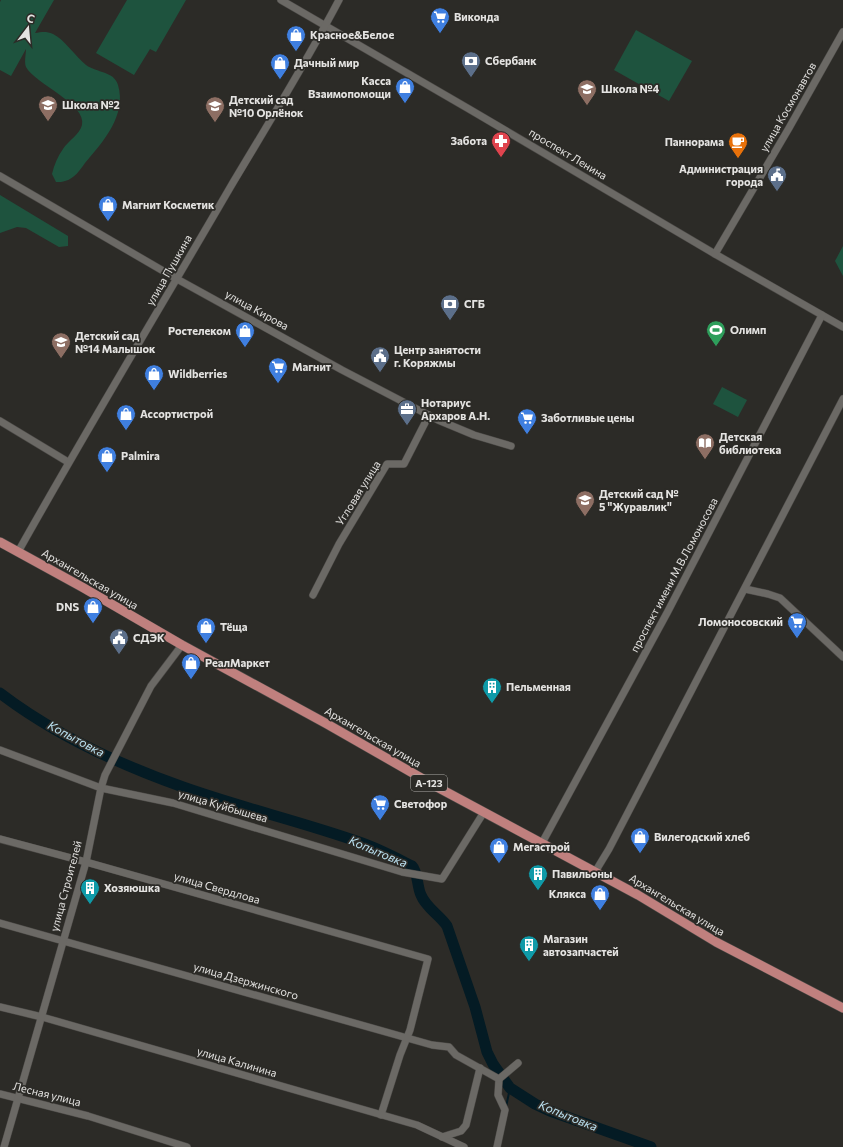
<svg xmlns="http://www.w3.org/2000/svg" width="843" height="1147" font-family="Commissioner,sans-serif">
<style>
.green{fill:#1e533e}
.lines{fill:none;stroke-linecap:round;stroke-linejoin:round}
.stream{stroke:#041b24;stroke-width:2}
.river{stroke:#041b24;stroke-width:11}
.minor-casing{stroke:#4b4946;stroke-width:8}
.major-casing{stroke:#4b4946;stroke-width:10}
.minor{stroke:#6b6965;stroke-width:7}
.major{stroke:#c0807e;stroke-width:9}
.labels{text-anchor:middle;stroke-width:3.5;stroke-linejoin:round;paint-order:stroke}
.shield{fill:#2c2b27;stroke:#adaca9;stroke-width:1}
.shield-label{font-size:10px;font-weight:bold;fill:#e4e3e1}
.poi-label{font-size:11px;font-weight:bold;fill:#e4e3e1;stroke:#2c2b27;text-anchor:start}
.street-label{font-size:11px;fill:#e4e3e1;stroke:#2c2b27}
.water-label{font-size:12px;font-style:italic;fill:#bde4f4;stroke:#2c2b27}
</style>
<rect width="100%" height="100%" fill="#2c2b27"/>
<!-- green -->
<g class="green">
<path d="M 1,0 L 54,0 L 35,33 C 42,32 46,31 53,34 C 64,39 76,57 86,65 C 97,73 114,71 118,85 C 127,115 103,142 85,163 C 80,170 74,179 65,181 C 63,182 59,182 56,182 L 52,174 C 54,165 58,156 63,149 C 68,141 80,134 82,125 C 87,104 35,84 26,67 C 24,62 26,54 26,49 L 11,76 L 0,70 L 0,2 Z"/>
<path d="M 127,0 L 186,0 L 156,52 L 150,49 L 134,75 L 96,53 Z"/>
<path d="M 636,30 L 692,61 L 669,101 L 614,70 Z"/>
<path d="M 0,195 L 68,236 L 68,246 L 59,247 L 26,228 L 17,227 L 0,233 Z"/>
<path d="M 843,246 L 843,276 L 835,261 Z"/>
<path d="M 722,387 L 747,400 L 738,417 L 713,404 Z"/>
</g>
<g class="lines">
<!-- stream -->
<path class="stream" d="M 506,1107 L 510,1088"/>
<!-- river -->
<path class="river" d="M 0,693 C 55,735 118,764 183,787 C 242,808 303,822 362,843 C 379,849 396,858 412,866 C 418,872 417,887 421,895 C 426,908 440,915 447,926 L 475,1007 L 487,1052 L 493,1064 L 510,1088 L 535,1104 L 550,1111 L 651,1147"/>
<!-- minor casing -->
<g class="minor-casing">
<g id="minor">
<path d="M 281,0 L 469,109 L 715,254 L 843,327"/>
<path d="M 0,176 L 177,279 L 342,370 L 438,420 L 474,435 L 511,446"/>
<path d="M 715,254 L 789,128 L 843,32"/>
<path d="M 0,421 L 68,462"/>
<path d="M 18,552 C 87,429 160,308 231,186 C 268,124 306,63 339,0"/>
<path d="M 745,589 L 768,594 L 780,598 L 843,657"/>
<path d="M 313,595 L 339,544 L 387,464 L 404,464 L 429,415"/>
<path d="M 0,750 L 101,788 L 173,803 L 402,872 L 442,879 L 484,812"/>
<path d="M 0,839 L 86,862 L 428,959 L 410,1030 L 400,1055 L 381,1115"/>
<path d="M 542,843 L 667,613 L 822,315"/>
<path d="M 595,872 L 609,849 L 843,399"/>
<path d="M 0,923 L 432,1045 L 449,1047 L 456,1055 L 499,1079 L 498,1095 L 505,1110 L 497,1147"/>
<path d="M 0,1007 L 42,1017 L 417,1125 L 464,1147"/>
<path d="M 499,1079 L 518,1063"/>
<path d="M 0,1094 L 88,1116 L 187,1147"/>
<path d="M 442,1137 L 461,1131 L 466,1125 L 480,1068"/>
<path d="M 4,1147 L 86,862 L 101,788 L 105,775 L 151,686 L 182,645"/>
</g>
</g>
<!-- major casing -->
<g class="major-casing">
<path id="major" d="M 0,542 L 82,587 L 182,645 L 327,724 L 437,787 L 638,895 L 716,942 L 843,1008"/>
</g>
<!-- minor -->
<use href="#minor" class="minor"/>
<!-- major -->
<use href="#major" class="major"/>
</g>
<!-- icons -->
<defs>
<g id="supermarket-pin" transform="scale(1)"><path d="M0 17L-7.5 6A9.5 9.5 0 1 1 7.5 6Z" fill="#3f7fe0" stroke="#2c2b27"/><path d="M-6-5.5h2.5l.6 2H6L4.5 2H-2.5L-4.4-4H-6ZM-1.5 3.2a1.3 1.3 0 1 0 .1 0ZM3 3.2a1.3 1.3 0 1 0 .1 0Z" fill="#fff"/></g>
<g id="shop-pin" transform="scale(1)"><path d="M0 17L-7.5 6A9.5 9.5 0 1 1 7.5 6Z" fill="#3f7fe0" stroke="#2c2b27"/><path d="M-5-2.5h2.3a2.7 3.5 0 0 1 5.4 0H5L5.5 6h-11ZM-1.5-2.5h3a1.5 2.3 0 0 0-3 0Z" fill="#fff"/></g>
<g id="bank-pin" transform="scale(1)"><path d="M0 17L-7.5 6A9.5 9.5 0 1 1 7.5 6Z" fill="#5c6f8a" stroke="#2c2b27"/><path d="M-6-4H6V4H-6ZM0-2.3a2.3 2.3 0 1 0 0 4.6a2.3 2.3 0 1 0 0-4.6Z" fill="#fff"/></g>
<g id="school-pin" transform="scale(1)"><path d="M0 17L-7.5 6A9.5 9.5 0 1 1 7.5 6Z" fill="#8d6e63" stroke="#2c2b27"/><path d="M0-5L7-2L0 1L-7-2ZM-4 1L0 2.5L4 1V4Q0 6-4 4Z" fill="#fff"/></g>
<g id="pharmacy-pin" transform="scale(1)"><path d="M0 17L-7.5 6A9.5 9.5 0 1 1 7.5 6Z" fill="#e0444e" stroke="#2c2b27"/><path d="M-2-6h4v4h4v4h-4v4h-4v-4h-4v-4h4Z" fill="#fff"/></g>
<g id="cafe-pin" transform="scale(1)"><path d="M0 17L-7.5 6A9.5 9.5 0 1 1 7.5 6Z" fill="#e8710a" stroke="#2c2b27"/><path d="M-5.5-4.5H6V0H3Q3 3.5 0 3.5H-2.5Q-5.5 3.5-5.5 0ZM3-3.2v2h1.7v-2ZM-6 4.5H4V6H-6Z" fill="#fff"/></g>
<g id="civic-pin" transform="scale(1)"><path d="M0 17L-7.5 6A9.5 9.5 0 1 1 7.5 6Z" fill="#5c6f8a" stroke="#2c2b27"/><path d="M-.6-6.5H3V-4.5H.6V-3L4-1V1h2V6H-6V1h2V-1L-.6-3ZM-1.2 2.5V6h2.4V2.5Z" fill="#fff"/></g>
<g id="stadium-pin" transform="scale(1)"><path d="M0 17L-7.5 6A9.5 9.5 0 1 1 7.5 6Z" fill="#2e9e5b" stroke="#2c2b27"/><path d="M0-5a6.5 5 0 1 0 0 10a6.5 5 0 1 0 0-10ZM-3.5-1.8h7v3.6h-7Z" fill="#fff"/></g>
<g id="office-pin" transform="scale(1)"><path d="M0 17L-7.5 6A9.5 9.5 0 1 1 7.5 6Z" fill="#5c6f8a" stroke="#2c2b27"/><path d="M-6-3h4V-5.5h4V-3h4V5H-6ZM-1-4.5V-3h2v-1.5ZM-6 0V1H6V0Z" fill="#fff"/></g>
<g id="library-pin" transform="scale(1)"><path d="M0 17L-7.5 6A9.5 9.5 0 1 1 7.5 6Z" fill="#8d6e63" stroke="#2c2b27"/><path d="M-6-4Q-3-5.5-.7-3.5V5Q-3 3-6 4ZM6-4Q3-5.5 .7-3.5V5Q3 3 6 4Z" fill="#fff"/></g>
<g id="building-pin" transform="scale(1)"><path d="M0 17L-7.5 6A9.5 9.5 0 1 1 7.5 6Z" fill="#0f9aa8" stroke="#2c2b27"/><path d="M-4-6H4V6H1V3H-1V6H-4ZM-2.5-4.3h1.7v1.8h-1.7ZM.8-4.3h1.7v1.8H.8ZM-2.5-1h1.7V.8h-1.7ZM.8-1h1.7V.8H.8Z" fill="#fff"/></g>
</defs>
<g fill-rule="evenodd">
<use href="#supermarket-pin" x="440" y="17"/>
<use href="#shop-pin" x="296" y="35"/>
<use href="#bank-pin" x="471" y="61"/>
<use href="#shop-pin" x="280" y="63"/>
<use href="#shop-pin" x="405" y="87"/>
<use href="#school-pin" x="587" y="89"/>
<use href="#school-pin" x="48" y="105"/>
<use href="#school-pin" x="215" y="106"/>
<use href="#pharmacy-pin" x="501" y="141"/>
<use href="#cafe-pin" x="738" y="142"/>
<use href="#civic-pin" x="777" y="175"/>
<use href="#shop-pin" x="108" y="205"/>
<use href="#bank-pin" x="450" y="304"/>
<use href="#stadium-pin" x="716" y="330"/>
<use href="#shop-pin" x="245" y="331"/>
<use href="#school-pin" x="61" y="342"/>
<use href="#civic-pin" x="380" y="356"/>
<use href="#supermarket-pin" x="278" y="367"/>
<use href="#shop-pin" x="154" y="374"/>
<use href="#office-pin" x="407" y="409"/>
<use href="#shop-pin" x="126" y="414"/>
<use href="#supermarket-pin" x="527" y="418"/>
<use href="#library-pin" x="705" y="443"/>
<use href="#shop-pin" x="107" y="456"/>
<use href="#school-pin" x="585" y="500"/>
<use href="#shop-pin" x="93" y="607"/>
<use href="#supermarket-pin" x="797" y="622"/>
<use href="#shop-pin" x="206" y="627"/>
<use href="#civic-pin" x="119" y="638"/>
<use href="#shop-pin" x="191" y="663"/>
<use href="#building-pin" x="492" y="687"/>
<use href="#supermarket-pin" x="380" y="804"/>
<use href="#shop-pin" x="640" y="837"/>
<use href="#shop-pin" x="499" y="847"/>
<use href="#building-pin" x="538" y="874"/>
<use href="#building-pin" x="90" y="888"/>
<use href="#shop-pin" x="600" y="894"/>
<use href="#building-pin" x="529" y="945"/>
</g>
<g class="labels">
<!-- shield labels -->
<rect class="shield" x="411" y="775" width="36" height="16" rx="3"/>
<g class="shield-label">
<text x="429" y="787">А-123</text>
</g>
<!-- poi labels -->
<g class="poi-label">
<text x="454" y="21">Виконда</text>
<text x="310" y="39">Красное&amp;Белое</text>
<text x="485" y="65">Сбербанк</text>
<text x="294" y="67">Дачный мир</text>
<text x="391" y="85" text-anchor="end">Касса<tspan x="391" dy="13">Взаимопомощи</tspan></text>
<text x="601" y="93">Школа №4</text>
<text x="229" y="104">Детский сад<tspan x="229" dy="13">№10 Орлёнок</tspan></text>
<text x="62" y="109">Школа №2</text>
<text x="487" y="145" text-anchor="end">Забота</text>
<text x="724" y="146" text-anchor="end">Паннорама</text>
<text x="763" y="173" text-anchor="end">Администрация<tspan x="763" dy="13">города</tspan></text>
<text x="122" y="209">Магнит Косметик</text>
<text x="464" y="308">СГБ</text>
<text x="730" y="334">Олимп</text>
<text x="231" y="335" text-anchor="end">Ростелеком</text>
<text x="75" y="340">Детский сад<tspan x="75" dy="13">№14 Малышок</tspan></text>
<text x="394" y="354">Центр занятости<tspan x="394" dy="13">г. Коряжмы</tspan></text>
<text x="292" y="371">Магнит</text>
<text x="168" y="378">Wildberries</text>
<text x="421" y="407">Нотариус<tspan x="421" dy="13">Архаров А.Н.</tspan></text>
<text x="140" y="418">Ассортистрой</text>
<text x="541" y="422">Заботливые цены</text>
<text x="719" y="441">Детская<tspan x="719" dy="13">библиотека</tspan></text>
<text x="121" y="460">Palmira</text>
<text x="599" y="498">Детский сад №<tspan x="599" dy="13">5 "Журавлик"</tspan></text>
<text x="79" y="611" text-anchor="end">DNS</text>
<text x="783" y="626" text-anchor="end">Ломоносовский</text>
<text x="220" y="631">Тёща</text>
<text x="133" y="642">СДЭК</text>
<text x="205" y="667">РеалМаркет</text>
<text x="506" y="691">Пельменная</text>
<text x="394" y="808">Светофор</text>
<text x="654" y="841">Вилегодский хлеб</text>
<text x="513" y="851">Мегастрой</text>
<text x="552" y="878">Павильоны</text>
<text x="104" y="892">Хозяюшка</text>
<text x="586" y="898" text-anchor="end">Клякса</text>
<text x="543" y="943">Магазин<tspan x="543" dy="13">автозапчастей</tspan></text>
</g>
<!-- street labels -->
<g class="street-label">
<text transform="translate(788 107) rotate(-60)" y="4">улица Космонавтов</text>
<text transform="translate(568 154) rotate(31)" y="4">проспект Ленина</text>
<text transform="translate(169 270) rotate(-60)" y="4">улица Пушкина</text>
<text transform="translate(257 310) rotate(29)" y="4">улица Кирова</text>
<text transform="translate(358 493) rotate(-58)" y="4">Угловая улица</text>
<text transform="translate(674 575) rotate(-62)" y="4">проспект имени М.В.Ломоносова</text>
<text transform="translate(90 579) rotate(30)" y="4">Архангельская улица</text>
<text transform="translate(373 737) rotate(30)" y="4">Архангельская улица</text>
<text transform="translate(223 806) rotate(16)" y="4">улица Куйбышева</text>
<text transform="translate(66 886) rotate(-75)" y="4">улица Строителей</text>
<text transform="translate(217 888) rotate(16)" y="4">улица Свердлова</text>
<text transform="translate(677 905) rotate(31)" y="4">Архангельская улица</text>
<text transform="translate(246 981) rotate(16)" y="4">улица Дзержинского</text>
<text transform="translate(237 1062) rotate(16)" y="4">улица Калинина</text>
<text transform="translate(47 1094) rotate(14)" y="4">Лесная улица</text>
</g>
<!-- water labels -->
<g class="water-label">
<text transform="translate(76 739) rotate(28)" y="4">Копытовка</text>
<text transform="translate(378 852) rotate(23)" y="4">Копытовка</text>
<text transform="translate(568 1116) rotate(22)" y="4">Копытовка</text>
</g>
</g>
<!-- north arrow -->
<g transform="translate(28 28) rotate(16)" stroke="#2c2b27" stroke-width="3" paint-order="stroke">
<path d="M0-3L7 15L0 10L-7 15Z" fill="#e4e3e1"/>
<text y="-6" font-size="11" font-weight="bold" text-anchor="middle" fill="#e4e3e1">С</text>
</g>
</svg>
